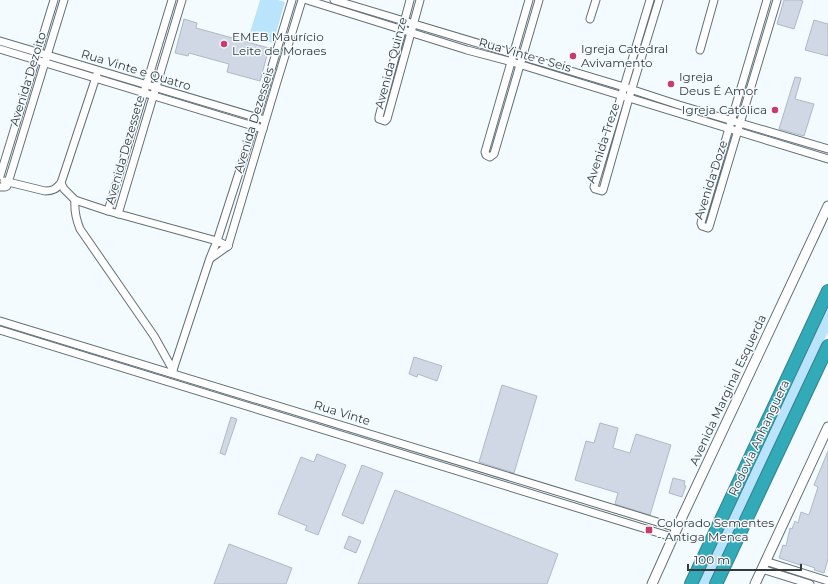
<svg xmlns="http://www.w3.org/2000/svg" width="828" height="584" font-family="Montserrat,sans-serif">
<style>
.green{fill:#bae4fb}
.building{fill:#cfd8e4;stroke:#b0b8c5}
.lines{fill:none;stroke-linecap:round;stroke-linejoin:round}
.street-casing{stroke:#637078;stroke-width:9}
.secondary-casing{stroke:#637078;stroke-width:11}
.highway-casing{stroke:#33828c;stroke-width:14}
.street{stroke:#fff;stroke-width:7}
.secondary{stroke:#fff;stroke-width:9}
.highway{stroke:#33aab7;stroke-width:12}
.poi-dot{fill:#c73b6d;stroke:#f4fbfe;stroke-width:1.5}
.labels{text-anchor:middle;stroke-width:3;stroke-linejoin:round;paint-order:stroke}
.poi-label{font-size:12px;fill:#33393c;stroke:#f4fbfe;text-anchor:start}
.street-label{font-size:12px;fill:#33393c;stroke:#f4fbfe}
</style>
<rect width="100%" height="100%" fill="#f4fbfe"/>
<!-- green -->
<g class="green">
<path d="M 260,0 L 278,0 L 285,2 L 273,43 L 249,36 Z"/>
<path d="M 828,303 L 828,332 L 709,584 L 696,584 Z"/>
</g>
<!-- building -->
<g class="building">
<path d="M 784,0 L 799,0 L 803,1 L 794,29 L 777,24 Z"/>
<path d="M 184,19 L 197,23 L 196,28 L 269,48 L 260,81 L 227,72 L 229,64 L 189,53 L 188,56 L 175,53 Z"/>
<path d="M 814,20 L 828,24 L 828,56 L 805,50 Z"/>
<path d="M 795,77 L 801,78 L 795,99 L 814,104 L 804,136 L 779,129 Z"/>
<path d="M 414,357 L 442,366 L 437,381 L 418,374 L 417,377 L 409,374 Z"/>
<path d="M 502,385 L 537,396 L 514,473 L 479,462 Z"/>
<path d="M 231,417 L 237,419 L 225,455 L 220,453 Z"/>
<path d="M 600,423 L 618,428 L 613,448 L 630,453 L 636,434 L 671,445 L 650,515 L 615,504 L 618,493 L 575,480 L 586,441 L 594,443 Z"/>
<path d="M 828,451 L 828,559 L 824,573 L 814,570 L 815,568 L 800,563 L 800,565 L 779,558 L 783,545 L 786,546 L 790,528 L 792,529 L 795,521 L 798,523 L 801,512 L 809,515 L 818,487 L 814,485 Z"/>
<path d="M 317,454 L 346,465 L 318,535 L 305,530 L 307,526 L 278,514 L 301,457 L 314,462 Z"/>
<path d="M 362,465 L 383,473 L 363,524 L 342,515 Z"/>
<path d="M 673,478 L 685,481 L 684,485 L 686,486 L 682,497 L 669,493 Z"/>
<path d="M 395,490 L 558,554 L 547,584 L 358,584 Z"/>
<path d="M 349,536 L 361,541 L 356,553 L 344,548 Z"/>
<path d="M 229,544 L 292,568 L 286,584 L 214,584 Z"/>
</g>
<g class="lines">
<!-- street casing -->
<g class="street-casing">
<g id="street">
<path d="M 307,0 L 467,50 L 512,62 L 828,159"/>
<path d="M 334,0 L 624,87 L 679,105 L 828,149"/>
<path d="M 410,0 L 379,117 L 379,119 L 385,121 L 387,119 L 420,0"/>
<path d="M 529,0 L 485,152 L 486,155 L 490,157 L 494,154 L 539,0"/>
<path d="M 650,0 L 594,187 L 595,189 L 602,191 L 603,190 L 629,98 L 659,0"/>
<path d="M 767,0 L 701,223 L 702,226 L 708,228 L 709,227 L 777,0"/>
<path d="M 590,19 L 596,0"/>
<path d="M 0,41 L 265,120"/>
<path d="M 0,49 L 263,129"/>
<path d="M 700,50 L 714,0"/>
<path d="M 0,176 L 54,0"/>
<path d="M 4,181 L 45,191 C 53,191 56,189 61,183 L 97,74"/>
<path d="M 61,183 L 64,189 L 75,200 L 108,211 L 217,241 L 228,246"/>
<path d="M 0,187 L 5,187 L 7,186 L 64,0"/>
<path d="M 75,200 C 74,211 76,219 80,229 L 154,336 L 173,370"/>
<path d="M 108,211 L 172,0"/>
<path d="M 118,214 L 182,0"/>
<path d="M 228,246 L 276,85 L 302,0"/>
<path d="M 211,258 L 228,246"/>
<path d="M 0,321 L 677,528"/>
<path d="M 0,330 L 672,537"/>
<path d="M 172,373 L 210,258 L 217,241 L 254,126 L 292,0"/>
<path d="M 765,561 L 828,581"/>
<path d="M 762,569 L 810,584"/>
</g>
</g>
<!-- secondary casing -->
<g class="secondary-casing">
<g id="secondary">
<path d="M 652,584 L 683,515 L 828,206"/>
<path d="M 755,584 L 828,427"/>
</g>
</g>
<!-- highway casing -->
<g class="highway-casing">
<g id="highway">
<path d="M 691,584 L 828,291"/>
<path d="M 716,584 L 828,346"/>
</g>
</g>
<!-- street -->
<use href="#street" class="street"/>
<!-- secondary -->
<use href="#secondary" class="secondary"/>
<!-- highway -->
<use href="#highway" class="highway"/>
</g>
<!-- markers -->
<g class="poi-dot">
<circle cx="224" cy="44" r="4"/>
<circle cx="573" cy="56" r="4"/>
<circle cx="671" cy="84" r="4"/>
<circle cx="775" cy="110" r="4"/>
<rect x="645" y="526" width="8" height="8" rx="2"/>
</g>
<g class="labels">
<!-- poi labels -->
<g class="poi-label">
<text x="232" y="41">EMEB Maurício<tspan x="232" dy="14">Leite de Moraes</tspan></text>
<text x="581" y="53">Igreja Catedral<tspan x="581" dy="14">Avivamento</tspan></text>
<text x="679" y="81">Igreja<tspan x="679" dy="14">Deus É Amor</tspan></text>
<text x="767" y="114" text-anchor="end">Igreja Católica</text>
<text x="657" y="527">Colorado Sementes<tspan x="657" dy="14">- Antiga Menca</tspan></text>
</g>
<!-- street labels -->
<g class="street-label">
<text transform="translate(525 55) rotate(16)" y="4">Rua Vinte e Seis</text>
<text transform="translate(391 63) rotate(-75)" y="4">Avenida Quinze</text>
<text transform="translate(136 70) rotate(17)" y="4">Rua Vinte e Quatro</text>
<text transform="translate(28 79) rotate(-73)" y="4">Avenida Dezoito</text>
<text transform="translate(254 120) rotate(-73)" y="4">Avenida Dezesseis</text>
<text transform="translate(603 143) rotate(-72)" y="4">Avenida Treze</text>
<text transform="translate(125 150) rotate(-74)" y="4">Avenida Dezessete</text>
<text transform="translate(711 180) rotate(-72)" y="4">Avenida Doze</text>
<text transform="translate(728 390) rotate(-65)" y="4">Avenida Marginal Esquerda</text>
<text transform="translate(342 413) rotate(17)" y="4">Rua Vinte</text>
<text transform="translate(759 438) rotate(-65)" y="4">Rodovia Anhanguera</text>
</g>
</g>
<!-- scale -->
<path d="M688 564v6h113v-6" fill="none" stroke="#33393c" stroke-width="2"/>
<text x="694" y="564" font-size="12" fill="#33393c" stroke="#f4fbfe" stroke-width="3" paint-order="stroke">100 m</text>
</svg>
